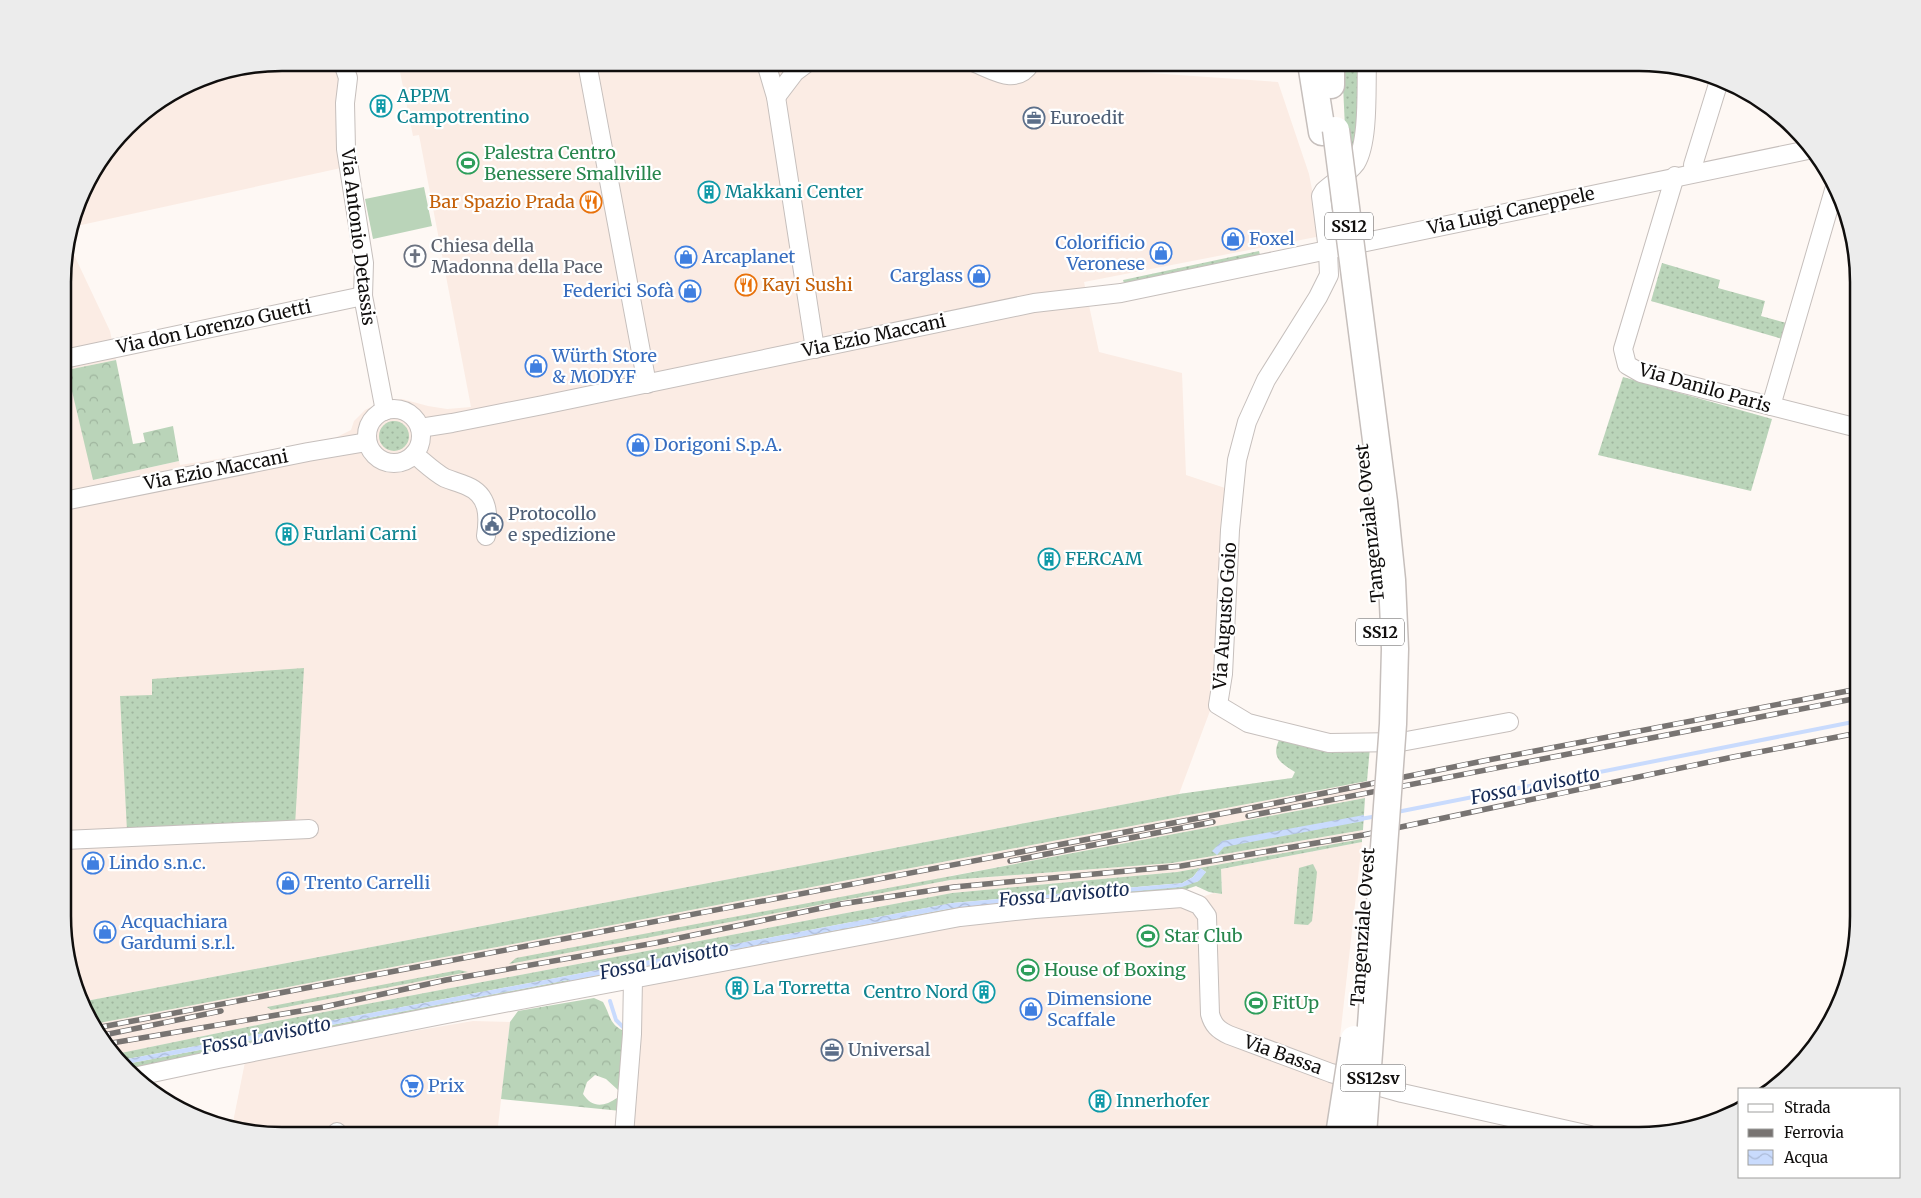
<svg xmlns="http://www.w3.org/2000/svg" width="1921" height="1198" font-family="Merriweather,serif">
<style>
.built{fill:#fbece4}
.grass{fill:url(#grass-dots)}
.forest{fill:url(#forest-crowns)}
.garden{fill:#bad4b9}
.water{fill:url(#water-waves)}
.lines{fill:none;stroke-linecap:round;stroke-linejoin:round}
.stream{stroke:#c9dbfd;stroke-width:4}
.minor-casing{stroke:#c6bfbc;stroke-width:20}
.highway-casing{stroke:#c6bfbc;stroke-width:29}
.minor{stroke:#fff;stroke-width:18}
.highway{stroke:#fff;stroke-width:26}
.rail-casing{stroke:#787472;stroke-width:5.5}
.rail{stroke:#fff;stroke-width:4;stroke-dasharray:11;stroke-linecap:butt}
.highway-bridge-casing{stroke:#c6bfbc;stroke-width:29;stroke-linecap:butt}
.highway-bridge{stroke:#fff;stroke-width:26}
.labels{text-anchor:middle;stroke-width:4.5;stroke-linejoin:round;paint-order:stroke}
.shield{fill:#fff;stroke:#585656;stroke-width:1}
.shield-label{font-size:16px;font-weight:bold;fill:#100e0d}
.culture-label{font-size:18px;fill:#0d838f;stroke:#fff;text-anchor:start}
.service-label{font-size:18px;fill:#4e5e75;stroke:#fff;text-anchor:start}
.leisure-label{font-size:18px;fill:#27864d;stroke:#fff;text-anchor:start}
.food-label{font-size:18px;fill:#c56008;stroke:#fff;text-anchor:end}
.street-label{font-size:18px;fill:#100e0d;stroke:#fff}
.shop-label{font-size:18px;fill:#366cbe;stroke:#fff;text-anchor:start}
.worship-label{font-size:18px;fill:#5b616d;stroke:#fff;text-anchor:start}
.water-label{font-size:19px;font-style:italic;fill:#182c56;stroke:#fff}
.rim{fill:none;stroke:#100e0d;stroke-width:2.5}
</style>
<defs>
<pattern id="grass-dots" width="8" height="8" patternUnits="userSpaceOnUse" patternTransform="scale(1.25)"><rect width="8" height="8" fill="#bad4b9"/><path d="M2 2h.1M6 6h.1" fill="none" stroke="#9fb59e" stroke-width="1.8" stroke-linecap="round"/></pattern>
<pattern id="forest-crowns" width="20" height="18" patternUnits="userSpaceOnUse" patternTransform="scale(1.25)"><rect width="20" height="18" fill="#bad4b9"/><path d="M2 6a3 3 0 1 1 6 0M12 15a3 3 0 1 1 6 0" fill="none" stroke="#9fb59e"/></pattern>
<pattern id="water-waves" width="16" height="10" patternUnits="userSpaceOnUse" patternTransform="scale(1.25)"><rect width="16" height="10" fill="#c9dbfd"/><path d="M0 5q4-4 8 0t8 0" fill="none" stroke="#acbbd8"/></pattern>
</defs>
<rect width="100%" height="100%" fill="#fef8f4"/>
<!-- built -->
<g class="built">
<path d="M 282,63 L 338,63 L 343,85 L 341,168 L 72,227 L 85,185 L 137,117 L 198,79 Z"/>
<path d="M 418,63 L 1137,63 L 1136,72 L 1278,82 L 1309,174 L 1321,236 L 1084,282 L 1099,352 L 1182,373 L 1186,475 L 1228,489 L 1214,700 L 1179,794 L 86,1001 L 64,944 L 64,254 L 68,242 L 110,331 L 116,360 L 67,370 L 94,480 L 179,461 L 180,465 L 327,442 L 351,430 L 354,421 L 365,410 L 377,404 L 402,399 L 428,406 L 447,409 L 471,407 L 419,135 L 413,136 L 399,67 Z"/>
<path d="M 1367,781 L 1365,798 L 950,876 L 951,880 L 1172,863 L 1363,830 L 1362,839 L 1177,872 L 952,893 L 277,1021 L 116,1054 L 99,1038 L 94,1024 Z"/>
<path d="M 1362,842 L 1329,1135 L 629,1135 L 636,988 L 775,960 L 963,926 L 1176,905 L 1214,893 L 1222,894 L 1221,869 Z"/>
<path d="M 473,1021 L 510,1022 L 497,1135 L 282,1135 L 232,1127 L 245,1062 L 331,1045 Z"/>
</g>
<!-- grass -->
<g class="grass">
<path d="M 1342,63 L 1363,63 L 1354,158 L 1345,128 Z"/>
<path d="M 1259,251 L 1260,255 L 1124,283 L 1123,280 Z"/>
<path d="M 1662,263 L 1720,280 L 1718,288 L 1765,301 L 1761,316 L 1790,324 L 1786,340 L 1651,301 Z"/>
<path d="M 1623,377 L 1772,419 L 1751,491 L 1598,455 Z"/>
<circle cx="394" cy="436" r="15"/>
<path d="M 304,668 L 295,826 L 127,831 L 120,696 L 152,695 L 152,679 Z"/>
<path d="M 1279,740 L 1370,747 L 1367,781 L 94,1024 L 86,1001 L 1179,794 L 1292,778 L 1295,772 C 1281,763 1271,758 1279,740 Z"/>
<path d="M 1365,798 L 1363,830 L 1172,863 L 950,880 L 509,964 L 516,958 Z"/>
<path d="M 1362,839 L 1362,842 L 1221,869 L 1222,894 L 1209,892 L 1196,886 L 1184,890 L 587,983 L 577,979 L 953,908 L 1197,882 L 1206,872 L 1200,868 L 1193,877 L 1182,883 L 952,903 L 122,1060 L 116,1054 L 277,1021 L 952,893 L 1177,872 Z"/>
<path d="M 1313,864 L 1317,872 L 1312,921 L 1308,925 L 1294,924 L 1299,868 Z"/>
<path d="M 459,970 L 468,972 L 271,1010 L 267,1007 Z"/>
<path d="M 568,980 L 576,985 L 133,1072 L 126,1064 Z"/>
</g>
<!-- forest -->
<g class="forest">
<path d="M 116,360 L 133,444 L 145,442 L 143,433 L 173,426 L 179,461 L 93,480 L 67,370 Z"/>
<path d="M 594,998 L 603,1002 C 611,1016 609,1026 627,1032 L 623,1087 L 618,1090 L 606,1079 L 595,1075 L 587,1082 L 583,1094 C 592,1108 604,1107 617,1098 L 622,1102 L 621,1111 L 501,1099 L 510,1022 L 518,1011 Z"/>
</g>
<!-- garden -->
<path class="garden" d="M 424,187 L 432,226 L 373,239 L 365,199 Z"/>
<!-- water -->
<g class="water">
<path d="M 1364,815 L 1364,821 L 1224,847 L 1217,855 L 1212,851 L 1222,841 Z"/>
<path d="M 1200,868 L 1206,872 L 1199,881 L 1182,887 L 953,908 L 578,979 L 587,983 L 576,985 L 568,980 L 126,1064 L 122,1060 L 952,903 L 1182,883 L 1193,877 Z"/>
</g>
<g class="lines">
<!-- stream -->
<g class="stream">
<path d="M 1397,812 L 1858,721"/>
<path d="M 1360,819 L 1378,816"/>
<path d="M 610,1001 L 616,1020 L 624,1028"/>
</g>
<!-- minor casing -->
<g class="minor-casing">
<g id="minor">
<path d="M 343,63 L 348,78 L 345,103 L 346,149 L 364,263 L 363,296 L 385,411"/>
<path d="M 587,63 L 647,384"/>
<path d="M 766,63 L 776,97 L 815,349"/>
<path d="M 975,63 C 995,71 1016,86 1031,63"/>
<path d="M 1367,63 C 1366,88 1369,142 1356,163 C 1348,174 1334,182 1324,191 L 1321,196 L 1328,250 L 1329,275 L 1318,297 L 1266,380 L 1247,422 L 1237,460 L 1230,530 L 1223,674 L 1218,705 L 1248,723 L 1329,743 L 1401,742 L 1509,722"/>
<path d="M 776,97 L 795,72 L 807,63"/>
<path d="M 1694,172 L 1693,165 L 1719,81"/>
<path d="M 1675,176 L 1623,349 L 1627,365 L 1641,373 L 1858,428"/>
<path d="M 64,359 L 363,296"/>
<path d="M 1771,406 L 1834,190"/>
<circle cx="394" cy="436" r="27"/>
<path d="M 420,428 L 452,423 L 543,405 L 1034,303 L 1121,293 L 1808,150"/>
<path d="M 414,454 C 424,462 434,472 445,478 C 453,481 460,483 467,486 C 489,495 489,516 486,536"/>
<path d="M 64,501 L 308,452 L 367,442"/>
<path d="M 64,840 L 309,829"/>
<path d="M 138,1076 L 218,1059 L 462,1011 L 960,917 L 1035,909 L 1182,898 L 1199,905 L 1207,916 L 1210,1014 C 1213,1025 1218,1030 1229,1035 L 1331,1073 L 1402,1093 L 1590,1135"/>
<path d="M 337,1135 L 337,1132"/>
<path d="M 624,1135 L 632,1034 L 633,979"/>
</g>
</g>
<!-- highway casing -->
<g class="highway-casing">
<g id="highway">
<path d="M 1311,63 L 1322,132"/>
<path d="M 1331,85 L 1331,63"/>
</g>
</g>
<!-- minor -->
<use href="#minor" class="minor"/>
<!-- highway -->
<use href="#highway" class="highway"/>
<!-- rail casing -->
<g class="rail-casing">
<g id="rail">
<path d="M 1248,816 L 1858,698"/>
<path d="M 1010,861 L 1213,822"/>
<path d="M 96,1028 L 1241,810 L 1483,761 L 1858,689"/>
<path d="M 99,1036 L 221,1011"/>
<path d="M 106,1044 L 324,1007 L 446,980 L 655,943 L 841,904 L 954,887 L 1181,866 L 1363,835 L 1733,757 L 1858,733"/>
</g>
</g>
<!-- rail -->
<use href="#rail" class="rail"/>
<!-- highway-bridge casing -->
<g class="highway-bridge-casing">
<g id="highway-bridge">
<path d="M 1336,130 L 1384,502 L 1392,580 L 1395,649 L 1393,724 L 1363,1135"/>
<path d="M 1339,1135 L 1354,1039"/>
</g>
</g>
<!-- highway-bridge -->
<use href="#highway-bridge" class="highway-bridge"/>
</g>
<!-- icons -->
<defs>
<g id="building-ring" transform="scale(1.125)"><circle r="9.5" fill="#fff" stroke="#0f9aa8" stroke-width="1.5"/><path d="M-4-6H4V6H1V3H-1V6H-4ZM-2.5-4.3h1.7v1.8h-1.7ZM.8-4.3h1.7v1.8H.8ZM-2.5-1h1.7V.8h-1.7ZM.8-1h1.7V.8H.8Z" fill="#0f9aa8"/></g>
<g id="office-ring" transform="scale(1.125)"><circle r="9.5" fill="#fff" stroke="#5c6f8a" stroke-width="1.5"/><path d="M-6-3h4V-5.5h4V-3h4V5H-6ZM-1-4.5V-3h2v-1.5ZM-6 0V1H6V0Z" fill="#5c6f8a"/></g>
<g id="stadium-ring" transform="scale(1.125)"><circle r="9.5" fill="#fff" stroke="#2e9e5b" stroke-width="1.5"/><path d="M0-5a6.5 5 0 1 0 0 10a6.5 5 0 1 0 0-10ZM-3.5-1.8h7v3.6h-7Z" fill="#2e9e5b"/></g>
<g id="restaurant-ring" transform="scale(1.125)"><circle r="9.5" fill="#fff" stroke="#e8710a" stroke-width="1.5"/><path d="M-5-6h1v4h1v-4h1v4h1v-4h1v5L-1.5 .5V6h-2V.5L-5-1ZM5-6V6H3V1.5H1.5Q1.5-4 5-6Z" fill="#e8710a"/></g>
<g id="shop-ring" transform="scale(1.125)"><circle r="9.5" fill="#fff" stroke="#3f7fe0" stroke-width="1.5"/><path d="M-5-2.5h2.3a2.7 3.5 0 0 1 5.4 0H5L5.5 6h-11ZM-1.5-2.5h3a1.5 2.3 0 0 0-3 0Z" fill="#3f7fe0"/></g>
<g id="church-ring" transform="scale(1.125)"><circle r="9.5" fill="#fff" stroke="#6b7280" stroke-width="1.5"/><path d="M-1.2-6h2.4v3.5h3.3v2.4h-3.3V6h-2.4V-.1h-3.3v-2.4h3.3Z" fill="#6b7280"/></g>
<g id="civic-ring" transform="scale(1.125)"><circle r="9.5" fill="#fff" stroke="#5c6f8a" stroke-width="1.5"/><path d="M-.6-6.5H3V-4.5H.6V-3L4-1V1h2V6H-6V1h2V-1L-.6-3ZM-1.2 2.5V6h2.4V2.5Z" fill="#5c6f8a"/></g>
<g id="supermarket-ring" transform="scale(1.125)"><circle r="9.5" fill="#fff" stroke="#3f7fe0" stroke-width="1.5"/><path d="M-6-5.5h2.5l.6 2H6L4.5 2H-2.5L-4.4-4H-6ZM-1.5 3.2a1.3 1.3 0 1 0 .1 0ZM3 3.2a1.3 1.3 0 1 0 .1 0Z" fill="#3f7fe0"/></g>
</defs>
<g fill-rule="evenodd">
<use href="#building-ring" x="381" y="106"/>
<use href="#office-ring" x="1034" y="118"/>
<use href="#stadium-ring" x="468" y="163"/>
<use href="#building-ring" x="709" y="192"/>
<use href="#restaurant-ring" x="591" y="202"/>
<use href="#shop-ring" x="1233" y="239"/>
<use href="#shop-ring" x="1161" y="253"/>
<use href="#church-ring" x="415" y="256"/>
<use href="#shop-ring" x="686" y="257"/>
<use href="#shop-ring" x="979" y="276"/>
<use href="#restaurant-ring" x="746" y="285"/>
<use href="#shop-ring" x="690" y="291"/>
<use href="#shop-ring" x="536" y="366"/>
<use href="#shop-ring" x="638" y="445"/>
<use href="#civic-ring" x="492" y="524"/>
<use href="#building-ring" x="287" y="534"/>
<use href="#building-ring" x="1049" y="559"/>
<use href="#shop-ring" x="93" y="863"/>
<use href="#shop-ring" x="288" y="883"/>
<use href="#shop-ring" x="105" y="932"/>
<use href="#stadium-ring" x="1148" y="936"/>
<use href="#stadium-ring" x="1028" y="970"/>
<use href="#building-ring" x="737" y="988"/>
<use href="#building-ring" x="984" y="992"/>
<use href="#stadium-ring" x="1256" y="1003"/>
<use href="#shop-ring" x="1031" y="1009"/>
<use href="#office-ring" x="832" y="1050"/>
<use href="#supermarket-ring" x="412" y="1086"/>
<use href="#building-ring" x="1100" y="1101"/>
</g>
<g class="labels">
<!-- shield labels -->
<g class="shield">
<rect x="1325" y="212.5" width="48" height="27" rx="4"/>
<rect x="1356" y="618.5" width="48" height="27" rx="4"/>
<rect x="1340.5" y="1064.5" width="65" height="27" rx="4"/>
</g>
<g class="shield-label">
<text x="1349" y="232">SS12</text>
<text x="1380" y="638">SS12</text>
<text x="1373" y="1084">SS12sv</text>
</g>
<!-- culture labels -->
<g class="culture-label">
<text x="397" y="102">APPM<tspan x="397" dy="21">Campotrentino</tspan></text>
<text x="725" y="198">Makkani Center</text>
<text x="303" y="540">Furlani Carni</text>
<text x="1065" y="565">FERCAM</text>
<text x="753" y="994">La Torretta</text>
<text x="968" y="998" text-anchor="end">Centro Nord</text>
<text x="1116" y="1107">Innerhofer</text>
</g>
<!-- service labels -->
<g class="service-label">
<text x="1050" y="124">Euroedit</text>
<text x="508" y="520">Protocollo<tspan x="508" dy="21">e spedizione</tspan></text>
<text x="848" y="1056">Universal</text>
</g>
<!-- leisure labels -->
<g class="leisure-label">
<text x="484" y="159">Palestra Centro<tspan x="484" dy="21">Benessere Smallville</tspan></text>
<text x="1164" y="942">Star Club</text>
<text x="1044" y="976">House of Boxing</text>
<text x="1272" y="1009">FitUp</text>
</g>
<!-- food labels -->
<g class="food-label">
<text x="575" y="208">Bar Spazio Prada</text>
<text x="762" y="291" text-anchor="start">Kayi Sushi</text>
</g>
<!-- street labels -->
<g class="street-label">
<text transform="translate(1511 211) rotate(-12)" y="6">Via Luigi Caneppele</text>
<text transform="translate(358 237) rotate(83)" y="6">Via Antonio Detassis</text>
<text transform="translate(214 327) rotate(-12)" y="6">Via don Lorenzo Guetti</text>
<text transform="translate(874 336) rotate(-12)" y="6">Via Ezio Maccani</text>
<text transform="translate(1705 388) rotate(16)" y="6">Via Danilo Paris</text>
<text transform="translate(216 470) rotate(-11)" y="6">Via Ezio Maccani</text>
<text transform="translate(1370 523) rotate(-96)" y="6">Tangenziale Ovest</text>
<text transform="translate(1225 616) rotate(-86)" y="6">Via Augusto Goio</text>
<text transform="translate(1363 927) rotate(-86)" y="6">Tangenziale Ovest</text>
<text transform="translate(1283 1055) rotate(20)" y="6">Via Bassa</text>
</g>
<!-- shop labels -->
<g class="shop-label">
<text x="1249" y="245">Foxel</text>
<text x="1145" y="249" text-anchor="end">Colorificio<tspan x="1145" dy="21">Veronese</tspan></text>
<text x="702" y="263">Arcaplanet</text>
<text x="963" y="282" text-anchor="end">Carglass</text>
<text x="674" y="297" text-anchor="end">Federici Sofà</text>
<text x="552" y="362">Würth Store<tspan x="552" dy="21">&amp; MODYF</tspan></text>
<text x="654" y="451">Dorigoni S.p.A.</text>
<text x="109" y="869">Lindo s.n.c.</text>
<text x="304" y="889">Trento Carrelli</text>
<text x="121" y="928">Acquachiara<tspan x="121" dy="21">Gardumi s.r.l.</tspan></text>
<text x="1047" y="1005">Dimensione<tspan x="1047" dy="21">Scaffale</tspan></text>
<text x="428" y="1092">Prix</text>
</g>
<!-- worship labels -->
<g class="worship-label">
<text x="431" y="252">Chiesa della<tspan x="431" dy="21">Madonna della Pace</tspan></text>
</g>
<!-- water labels -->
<g class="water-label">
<text transform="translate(1535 785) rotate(-11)" y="7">Fossa Lavisotto</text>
<text transform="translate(1064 894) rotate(-5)" y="7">Fossa Lavisotto</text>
<text transform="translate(664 960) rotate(-11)" y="7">Fossa Lavisotto</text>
<text transform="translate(266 1035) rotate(-11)" y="7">Fossa Lavisotto</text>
</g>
</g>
<!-- crop -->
<path d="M0 0H1921V1198H0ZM282 71H1639A211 211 0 0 1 1850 282V916A211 211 0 0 1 1639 1127H282A211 211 0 0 1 71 916V282A211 211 0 0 1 282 71Z" fill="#ececec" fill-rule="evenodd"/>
<path class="rim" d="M282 71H1639A211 211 0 0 1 1850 282V916A211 211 0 0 1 1639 1127H282A211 211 0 0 1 71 916V282A211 211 0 0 1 282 71Z"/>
<!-- legend -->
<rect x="1738" y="1088" width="162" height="90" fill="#ffffff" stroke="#9f9f9e"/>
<rect x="1748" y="1104" width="25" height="8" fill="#ffffff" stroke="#9f9f9e"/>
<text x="1784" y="1113" font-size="15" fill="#100e0d">Strada</text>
<rect x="1748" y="1129" width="25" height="8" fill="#787472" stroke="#9f9f9e"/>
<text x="1784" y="1138" font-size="15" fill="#100e0d">Ferrovia</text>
<rect x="1748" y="1150" width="25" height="15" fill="url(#water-waves)" stroke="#9f9f9e"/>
<text x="1784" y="1163" font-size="15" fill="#100e0d">Acqua</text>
</svg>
